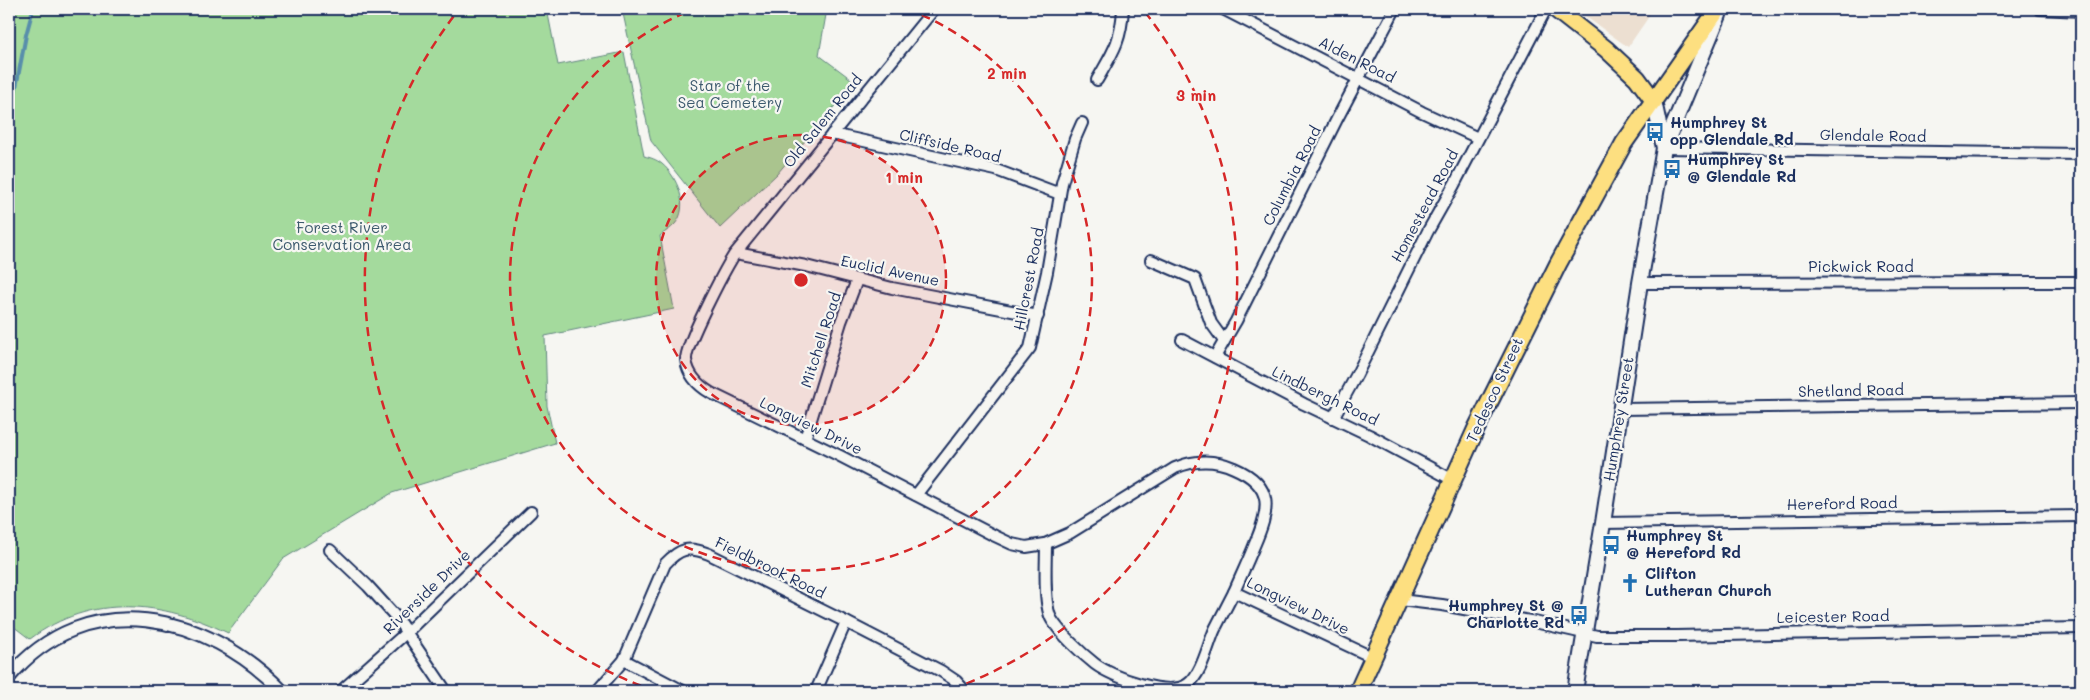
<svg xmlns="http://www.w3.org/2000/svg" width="2090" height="700" font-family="Mali,sans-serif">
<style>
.built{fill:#ecdfd1}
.green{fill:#a4da9d;stroke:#60847e}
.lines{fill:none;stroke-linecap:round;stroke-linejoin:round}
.stream{stroke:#588eab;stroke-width:4}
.minor-casing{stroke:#1b2f5e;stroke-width:14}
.tertiary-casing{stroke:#1b2f5e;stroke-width:16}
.secondary-casing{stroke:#1b2f5e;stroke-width:18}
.primary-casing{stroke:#1b2f5e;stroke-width:20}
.minor{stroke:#f6f6f2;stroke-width:10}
.tertiary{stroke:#f6f6f2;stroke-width:12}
.secondary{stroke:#f6f6f2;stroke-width:14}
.primary{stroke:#fddf80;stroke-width:16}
.ring{fill:none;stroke:#d62828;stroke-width:2.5;stroke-dasharray:9 6}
.labels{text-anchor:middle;stroke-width:4.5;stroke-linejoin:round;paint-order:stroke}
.street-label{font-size:15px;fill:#1b2f5e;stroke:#f6f6f2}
.park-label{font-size:15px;fill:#3d5a6e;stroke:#f6f6f2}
.poi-label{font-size:15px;font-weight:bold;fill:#1b2f5e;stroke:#f6f6f2;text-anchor:start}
.centre{fill:#d62828;stroke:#f6f6f2;stroke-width:2.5}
.ring-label{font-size:15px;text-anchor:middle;font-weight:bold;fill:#d62828;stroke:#f6f6f2;stroke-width:4.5;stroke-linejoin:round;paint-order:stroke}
</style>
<rect width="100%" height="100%" fill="#f6f6f2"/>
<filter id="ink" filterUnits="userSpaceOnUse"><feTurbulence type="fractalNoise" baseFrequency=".02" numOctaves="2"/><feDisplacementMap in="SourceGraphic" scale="10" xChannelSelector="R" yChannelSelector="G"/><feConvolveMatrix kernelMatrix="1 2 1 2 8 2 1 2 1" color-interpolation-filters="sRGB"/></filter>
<g filter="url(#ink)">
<!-- built -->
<path class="built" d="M 1575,9 L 1654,9 L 1628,47 Z"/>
<!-- green -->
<g class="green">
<path d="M 9,9 L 547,9 L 558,65 L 624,52 L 644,156 C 651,158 656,159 662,164 C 677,176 690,207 675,224 C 671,229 664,232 660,236 L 674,309 L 545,336 L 547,406 L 555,443 L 392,493 L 283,559 L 228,633 C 162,601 92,593 30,639 L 9,623 Z"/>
<path d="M 622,9 L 827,9 L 819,55 L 855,82 L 777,174 L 720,228 L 651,141 Z"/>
</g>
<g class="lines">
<!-- stream -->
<path class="stream" d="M 9,124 L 26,35 L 33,9"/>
<!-- minor casing -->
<g class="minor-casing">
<g id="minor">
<path d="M 934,9 L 734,255 C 724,271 685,345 686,360 C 688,375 699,386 711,393 L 840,456 L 995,536 L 1012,544 L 1026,547 L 1045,544 L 1070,533 L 1175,468 C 1194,460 1214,459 1234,468 C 1276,486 1269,511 1254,546 C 1248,561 1241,576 1234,592 L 1374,658"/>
<path d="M 1223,9 L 1422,112 L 1478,138"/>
<path d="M 2040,9 L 2081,11"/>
<path d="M 1097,80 C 1113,52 1121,42 1123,9"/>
<path d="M 832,134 L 996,170 L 1060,194"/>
<path d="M 1664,148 L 2081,154"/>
<path d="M 736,253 L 806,266 L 892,288 L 1038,316"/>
<path d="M 1151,260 L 1195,279 L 1211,323 L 1224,341"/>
<path d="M 1640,283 L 2081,282"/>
<path d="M 1182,340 L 1304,404 L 1369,435 L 1453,480"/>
<path d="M 1215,357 L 1236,321 L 1337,119 L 1395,9"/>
<path d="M 1621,409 L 2081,403"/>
<path d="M 1333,418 L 1357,374 L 1428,231 L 1454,185 L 1546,9"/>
<path d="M 805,439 L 841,322 L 857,280"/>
<path d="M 916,495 L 1030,348 L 1047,272 L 1062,183 L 1075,139 L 1082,123"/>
<path d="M 1603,523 L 2081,516"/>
<path d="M 1046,544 C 1046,562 1043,606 1052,620 C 1061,634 1081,653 1095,664 C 1112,677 1169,698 1188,684 C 1202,674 1208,644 1215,629 C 1221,617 1228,604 1234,592"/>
<path d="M 330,550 L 368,586 L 396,617 L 446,691"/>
<path d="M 1400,600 L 1442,605 L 1530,621 L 1597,636 L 1676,636 L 2081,628"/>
<path d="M 846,622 L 941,671 L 956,681 L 965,691"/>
<path d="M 624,660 L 683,691"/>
<path d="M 341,691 L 407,632 L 531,512"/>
<path d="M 597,691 L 624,660 L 665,564 C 680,548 688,546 709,554 L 846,622 L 816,691"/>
</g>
</g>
<!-- tertiary casing -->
<g class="tertiary-casing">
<path id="tertiary" d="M 9,677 C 86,585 207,613 282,691"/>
</g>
<!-- secondary casing -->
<g class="secondary-casing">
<g id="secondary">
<path d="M 1654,101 L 1664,148"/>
<path d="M 1575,691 L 1603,523 L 1640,283 L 1664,148 L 1719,15"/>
</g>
</g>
<!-- primary casing -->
<g class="primary-casing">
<g id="primary">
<path d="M 1555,9 L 1606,49 L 1637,78 L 1654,101"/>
<path d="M 1358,691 L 1476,429 L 1558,264 L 1624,143 L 1718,9"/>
</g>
</g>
<!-- minor -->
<use href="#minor" class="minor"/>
<!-- tertiary -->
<use href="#tertiary" class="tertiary"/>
<!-- secondary -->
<use href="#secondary" class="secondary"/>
<!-- primary -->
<use href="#primary" class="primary"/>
</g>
</g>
<!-- distance rings -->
<circle cx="801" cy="280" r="145" fill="#d62828" fill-opacity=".12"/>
<g class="ring">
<circle cx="801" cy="280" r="145"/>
<path d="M908 9A291 291 0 1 1 694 9"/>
<path d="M655 691A436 436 0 0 1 457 12M1145 12A436 436 0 0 1 947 691"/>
</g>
<!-- icons -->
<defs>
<g id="bus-bare" transform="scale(1.5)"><path d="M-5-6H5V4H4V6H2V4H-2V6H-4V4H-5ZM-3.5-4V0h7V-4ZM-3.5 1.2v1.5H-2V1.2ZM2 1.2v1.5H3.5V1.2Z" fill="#1f6fb2" stroke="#f6f6f2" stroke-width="2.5" paint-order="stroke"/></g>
<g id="church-bare" transform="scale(1.5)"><path d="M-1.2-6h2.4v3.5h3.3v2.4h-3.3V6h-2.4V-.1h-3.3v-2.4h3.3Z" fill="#1f6fb2" stroke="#f6f6f2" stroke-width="2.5" paint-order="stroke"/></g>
</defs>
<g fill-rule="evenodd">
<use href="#bus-bare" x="1655" y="132"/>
<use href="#bus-bare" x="1672" y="169"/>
<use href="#bus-bare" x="1611" y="545"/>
<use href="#church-bare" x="1630" y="583"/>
<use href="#bus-bare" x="1579" y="615"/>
</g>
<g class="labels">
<!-- street labels -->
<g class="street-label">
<text transform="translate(1357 60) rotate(27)" y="5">Alden Road</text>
<text transform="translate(823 121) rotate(-51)" y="5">Old Salem Road</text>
<text transform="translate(1873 136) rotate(1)" y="5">Glendale Road</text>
<text transform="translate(950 146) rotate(13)" y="5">Cliffside Road</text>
<text transform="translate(1292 176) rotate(-63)" y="5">Columbia Road</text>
<text transform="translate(1425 206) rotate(-62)" y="5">Homestead Road</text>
<text x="1861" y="272">Pickwick Road</text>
<text transform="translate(890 271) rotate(12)" y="5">Euclid Avenue</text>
<text transform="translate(1029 279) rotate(-79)" y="5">Hillcrest Road</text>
<text transform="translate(821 340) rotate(-72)" y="5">Mitchell Road</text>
<text transform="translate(1495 390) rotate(-65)" y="5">Tedesco Street</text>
<text transform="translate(1851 391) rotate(-1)" y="5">Shetland Road</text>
<text transform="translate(1325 396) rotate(26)" y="5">Lindbergh Road</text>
<text transform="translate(1619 419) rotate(-81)" y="5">Humphrey Street</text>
<text transform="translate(811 426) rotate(26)" y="5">Longview Drive</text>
<text transform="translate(1842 504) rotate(-1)" y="5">Hereford Road</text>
<text transform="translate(770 568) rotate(26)" y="5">Fieldbrook Road</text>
<text transform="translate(427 592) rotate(-44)" y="5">Riverside Drive</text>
<text transform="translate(1298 606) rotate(26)" y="5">Longview Drive</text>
<text transform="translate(1833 617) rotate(-1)" y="5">Leicester Road</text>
</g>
<!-- park labels -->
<g class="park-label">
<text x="730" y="91">Star of the<tspan x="730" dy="17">Sea Cemetery</tspan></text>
<text x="342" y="233">Forest River<tspan x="342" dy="17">Conservation Area</tspan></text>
</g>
<!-- poi labels -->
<g class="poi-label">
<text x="1670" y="128">Humphrey St<tspan x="1670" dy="17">opp Glendale Rd</tspan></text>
<text x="1687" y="165">Humphrey St<tspan x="1687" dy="17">@ Glendale Rd</tspan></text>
<text x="1626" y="541">Humphrey St<tspan x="1626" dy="17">@ Hereford Rd</tspan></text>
<text x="1645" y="579">Clifton<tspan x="1645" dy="17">Lutheran Church</tspan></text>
<text x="1564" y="611" text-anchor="end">Humphrey St @<tspan x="1564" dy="17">Charlotte Rd</tspan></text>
</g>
</g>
<circle cx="801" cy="280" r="8" class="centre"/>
<g class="ring-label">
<text x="1007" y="79">2 min</text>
<text x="1196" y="101">3 min</text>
<text x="904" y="183">1 min</text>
</g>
<!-- margin -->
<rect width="2090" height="700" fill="none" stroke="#f6f6f2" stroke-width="30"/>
<rect x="15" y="15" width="2060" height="670" fill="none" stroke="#1b2f5e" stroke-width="2" filter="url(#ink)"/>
</svg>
